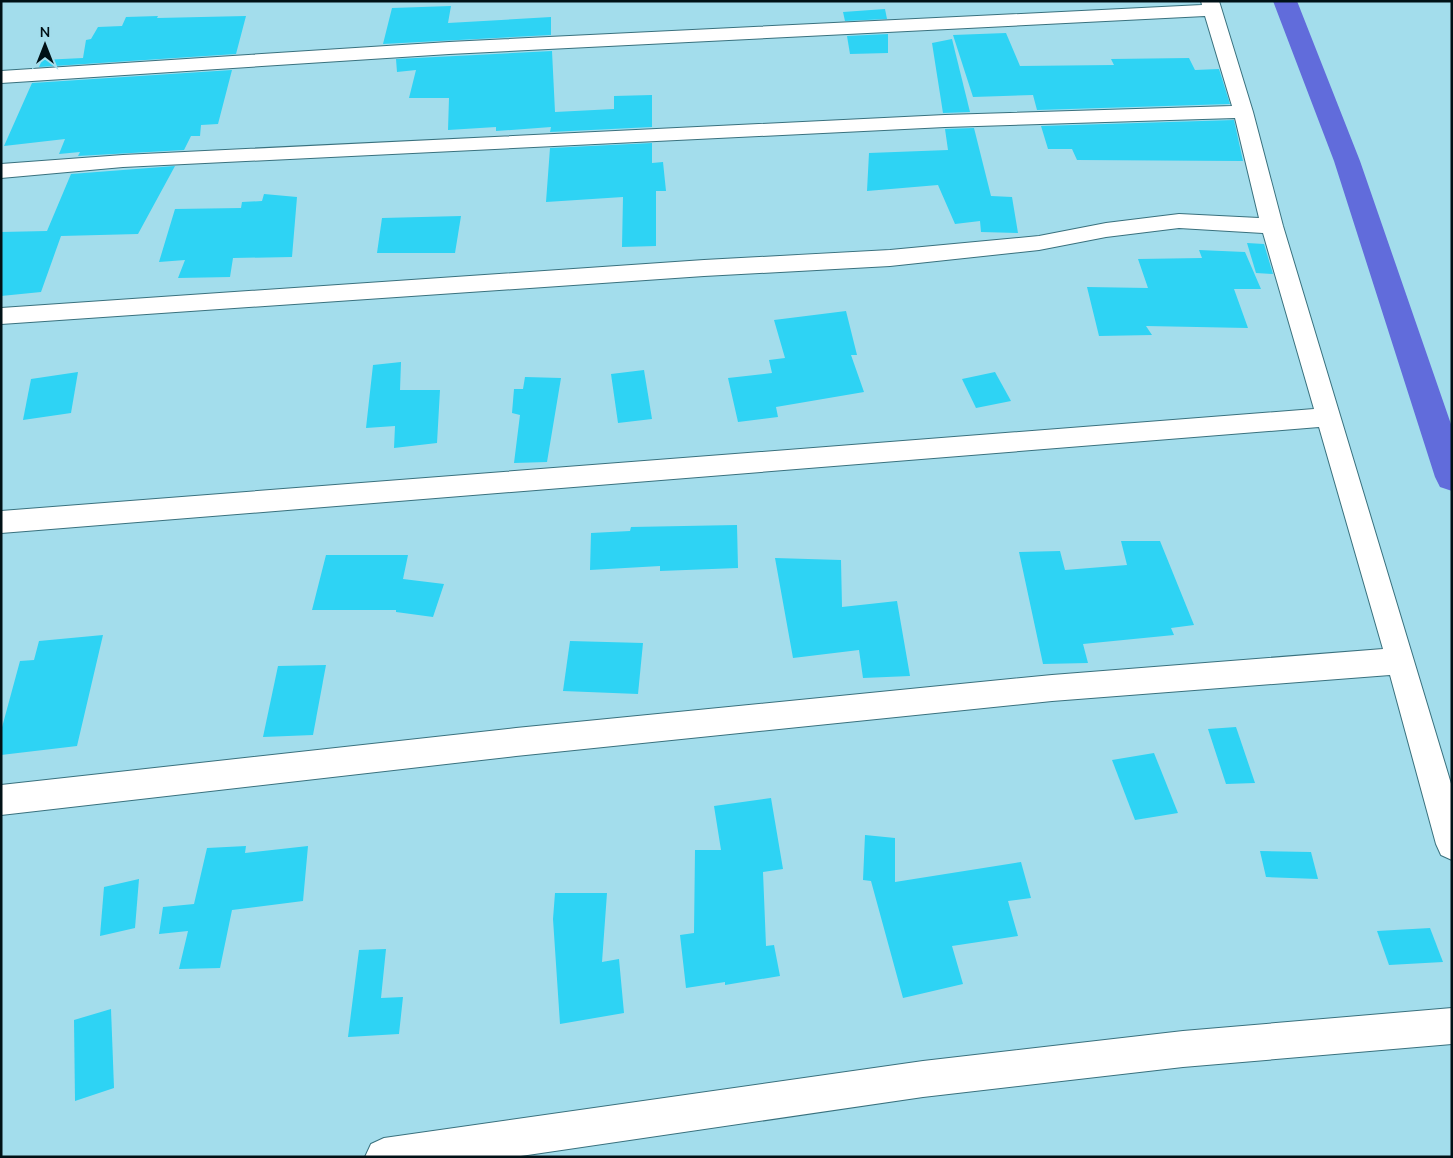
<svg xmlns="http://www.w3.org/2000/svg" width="1453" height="1158" font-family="'Nunito Sans',sans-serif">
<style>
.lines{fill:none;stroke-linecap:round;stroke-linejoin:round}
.canal{fill:#616cdb;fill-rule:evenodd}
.building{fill:#2ed3f4}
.minor-casing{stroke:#39717e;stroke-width:2}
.minor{fill:#fff;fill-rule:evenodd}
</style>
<rect width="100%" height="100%" fill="#a3ddec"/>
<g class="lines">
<!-- canal -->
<path class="canal" d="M 1273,1 L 1297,1 L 1360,161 L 1452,427 L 1452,491 L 1440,487 L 1435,477 L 1334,161 Z"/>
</g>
<!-- building -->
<g class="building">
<path d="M 451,6 L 448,23 L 551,17 L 551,35 L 383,44 L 392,8 Z"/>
<path d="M 885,9 L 887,19 L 845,21 L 843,12 Z"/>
<path d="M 158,16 L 157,18 L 246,16 L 236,54 L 39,67 L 42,60 L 83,58 L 86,40 L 91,39 L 98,27 L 122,26 L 126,17 Z"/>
<path d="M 1006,33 L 1020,66 L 1114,65 L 1111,59 L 1189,58 L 1195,70 L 1219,69 L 1230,104 L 1037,110 L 1033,95 L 973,97 L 953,35 Z"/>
<path d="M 888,34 L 888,53 L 850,54 L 847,36 Z"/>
<path d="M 952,39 L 970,112 L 943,113 L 932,43 Z"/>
<path d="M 552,51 L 555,112 L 614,109 L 614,96 L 652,95 L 652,127 L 550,132 L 551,127 L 496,131 L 496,127 L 448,130 L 449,98 L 409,98 L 416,70 L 397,72 L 396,59 Z"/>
<path d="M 232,70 L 218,124 L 201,125 L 200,136 L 191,136 L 184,150 L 78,156 L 80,152 L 59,154 L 65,139 L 4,146 L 32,83 Z"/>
<path d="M 1234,120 L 1243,161 L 1077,160 L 1072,149 L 1048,149 L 1041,126 Z"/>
<path d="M 974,128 L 991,196 L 1012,197 L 1018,233 L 981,232 L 980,221 L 955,224 L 938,185 L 867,191 L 869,153 L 948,150 L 945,129 Z"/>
<path d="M 652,143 L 652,163 L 663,162 L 666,191 L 656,191 L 656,246 L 622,247 L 623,197 L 546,202 L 550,148 Z"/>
<path d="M 175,166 L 138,234 L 61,236 L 41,292 L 1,296 L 1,232 L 47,231 L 71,174 Z"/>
<path d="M 264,194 L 297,197 L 292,257 L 233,258 L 230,277 L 178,278 L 185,260 L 159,262 L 175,209 L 241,208 L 242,202 L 262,201 Z"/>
<path d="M 461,216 L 455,253 L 377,253 L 382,218 Z"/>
<path d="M 1247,243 L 1264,244 L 1273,274 L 1256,273 Z"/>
<path d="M 1199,250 L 1245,252 L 1261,289 L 1234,289 L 1248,328 L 1146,326 L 1152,335 L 1099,336 L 1087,287 L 1148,288 L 1138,259 L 1202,258 Z"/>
<path d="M 846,311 L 857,355 L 851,355 L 864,392 L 776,407 L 778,417 L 738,422 L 728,378 L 772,373 L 769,360 L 785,358 L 774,320 Z"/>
<path d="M 401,362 L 400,390 L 440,390 L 437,443 L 394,448 L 395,426 L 366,428 L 373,365 Z"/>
<path d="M 644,370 L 652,419 L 618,423 L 611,374 Z"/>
<path d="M 78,372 L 71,413 L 23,420 L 31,379 Z"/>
<path d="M 995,372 L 1011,401 L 976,408 L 962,379 Z"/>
<path d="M 525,377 L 561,378 L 547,462 L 514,463 L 520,415 L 512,413 L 514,389 L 523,389 Z"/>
<path d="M 737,525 L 738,568 L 660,571 L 660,566 L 590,570 L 591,533 L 630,531 L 631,527 Z"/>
<path d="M 1121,541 L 1160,541 L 1194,625 L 1171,628 L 1174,635 L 1083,644 L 1088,663 L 1043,664 L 1019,552 L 1060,551 L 1065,570 L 1127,565 Z"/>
<path d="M 326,555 L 408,555 L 403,579 L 444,584 L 433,617 L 396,612 L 396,610 L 312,610 Z"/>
<path d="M 775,558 L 841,560 L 842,607 L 897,601 L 910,676 L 863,678 L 859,650 L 793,658 Z"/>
<path d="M 103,635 L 77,746 L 1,755 L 1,731 L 20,661 L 34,660 L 39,641 Z"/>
<path d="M 570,641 L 643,643 L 638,694 L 563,691 Z"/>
<path d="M 326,665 L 313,735 L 263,737 L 278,666 Z"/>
<path d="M 1236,727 L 1255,783 L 1226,784 L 1208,729 Z"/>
<path d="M 1154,753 L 1178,813 L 1135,820 L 1112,760 Z"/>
<path d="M 771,798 L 783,869 L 763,872 L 766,946 L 774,945 L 780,976 L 725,985 L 725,982 L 686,988 L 680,935 L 694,933 L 695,850 L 721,850 L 714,806 Z"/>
<path d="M 865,835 L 895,838 L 895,882 L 1021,862 L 1031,898 L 1008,901 L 1018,936 L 952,946 L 963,984 L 903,998 L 871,881 L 863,880 Z"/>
<path d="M 246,846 L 245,853 L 308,846 L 303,901 L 232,910 L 220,968 L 179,969 L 188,931 L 159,934 L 163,907 L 194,904 L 207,848 Z"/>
<path d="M 1260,851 L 1311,852 L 1318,879 L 1266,877 Z"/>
<path d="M 139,879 L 135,928 L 100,936 L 104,887 Z"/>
<path d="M 555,893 L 607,893 L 602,962 L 619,959 L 624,1013 L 560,1024 L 553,919 Z"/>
<path d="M 1430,928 L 1443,962 L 1389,965 L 1377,931 Z"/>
<path d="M 386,949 L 381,998 L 403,997 L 399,1034 L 348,1037 L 359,950 Z"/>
<path d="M 111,1009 L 114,1088 L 75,1101 L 74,1020 Z"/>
</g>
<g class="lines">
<!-- minor casing -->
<g class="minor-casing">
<g id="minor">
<path d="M 1201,1 L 1219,1 L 1253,112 L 1283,226 L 1452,787 L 1452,860 L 1441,855 L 1436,844 L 1390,675 L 1052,701 L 516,756 L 1,815 L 1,785 L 516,728 L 1052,675 L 1383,649 L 1319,427 L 1,533 L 1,511 L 1314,409 L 1263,233 L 1179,228 L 1106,237 L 1039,250 L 890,266 L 704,276 L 1,324 L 1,308 L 704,260 L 890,250 L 1039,236 L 1106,223 L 1179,214 L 1259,218 L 1235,118 L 945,127 L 123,167 L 1,178 L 1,164 L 123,155 L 945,115 L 1232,106 L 1205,16 L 449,54 L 1,83 L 1,71 L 449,42 L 1202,5 Z"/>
<path d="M 1452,1008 L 1452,1044 L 1183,1067 L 923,1097 L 514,1157 L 365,1157 L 371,1144 L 384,1138 L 923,1061 L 1183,1031 Z"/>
</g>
</g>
<!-- minor -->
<use href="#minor" class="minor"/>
</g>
<!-- border -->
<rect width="1453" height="1158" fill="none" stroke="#001116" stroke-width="5"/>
<!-- north arrow -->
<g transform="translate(45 45)" stroke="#a3ddec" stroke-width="4" paint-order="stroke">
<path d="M0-4L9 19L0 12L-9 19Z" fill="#001116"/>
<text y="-8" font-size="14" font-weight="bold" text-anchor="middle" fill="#001116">N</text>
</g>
</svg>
